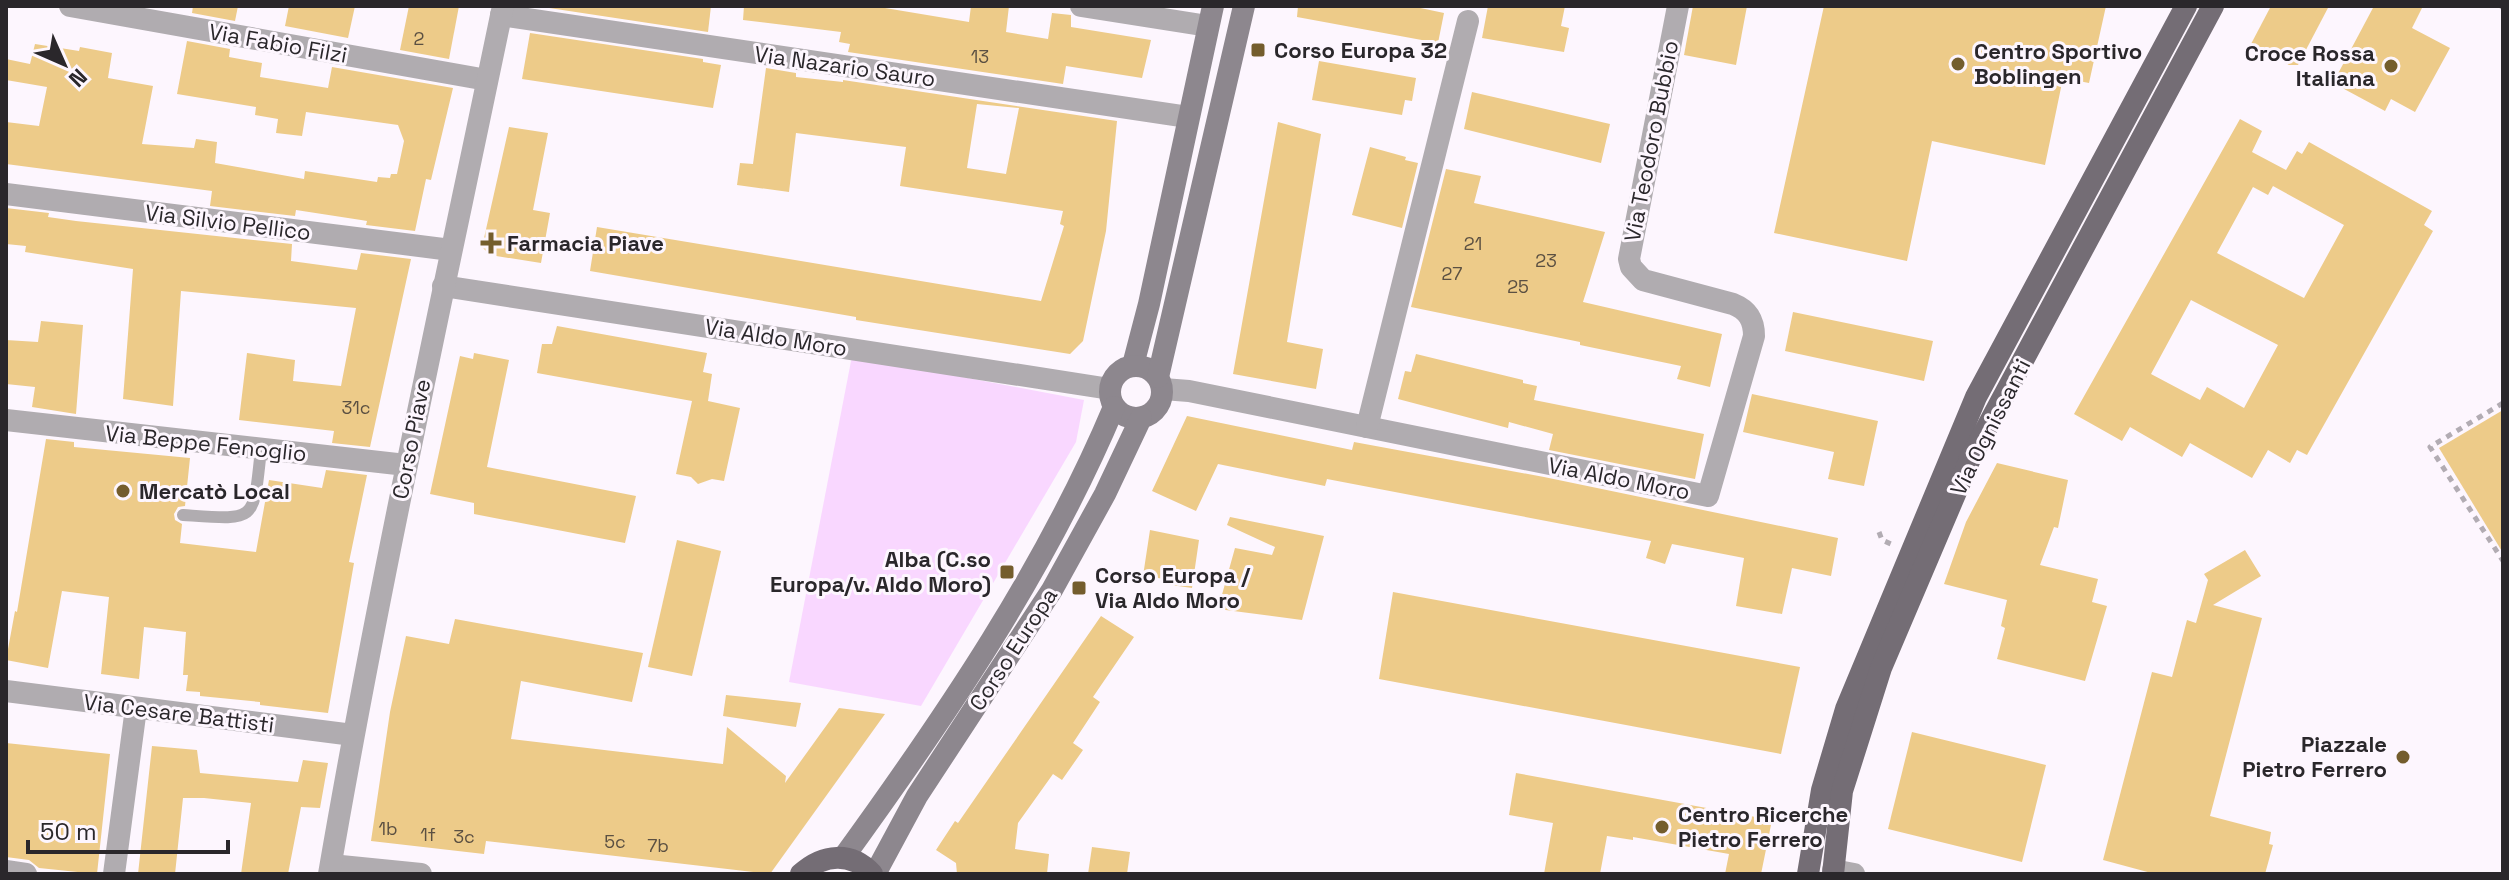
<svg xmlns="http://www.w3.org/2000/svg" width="2509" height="880" font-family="'Space Grotesk',sans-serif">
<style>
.green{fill:#f9d7ff}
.building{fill:#edcb89;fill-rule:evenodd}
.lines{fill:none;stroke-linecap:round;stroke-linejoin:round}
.path{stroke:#b2acb3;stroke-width:5;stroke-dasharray:6 6;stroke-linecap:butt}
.service{stroke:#b0acb0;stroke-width:12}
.minor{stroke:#b0acb0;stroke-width:22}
.secondary{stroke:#8d878e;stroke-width:22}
.primary{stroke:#746d75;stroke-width:22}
.poi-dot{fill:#745d2d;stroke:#fdf6fe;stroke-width:3}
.labels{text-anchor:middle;stroke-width:6;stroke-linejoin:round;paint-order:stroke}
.number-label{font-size:18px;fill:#5b5042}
.street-label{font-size:22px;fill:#2a272b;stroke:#fdf6fe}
.poi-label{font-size:22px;font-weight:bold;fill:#2a272b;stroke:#fdf6fe;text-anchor:start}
</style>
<rect width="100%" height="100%" fill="#fdf6fe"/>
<!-- green -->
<path class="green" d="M 852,356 L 1084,400 L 1076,442 L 921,706 L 789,682 Z"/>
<!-- building -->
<g class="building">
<path d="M 193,6 L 238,6 L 235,21 L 192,13 Z"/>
<path d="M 289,6 L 355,6 L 348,38 L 285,26 Z"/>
<path d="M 409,6 L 459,6 L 449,59 L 400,50 Z"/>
<path d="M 536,6 L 711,6 L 708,32 Z"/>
<path d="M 744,6 L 873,6 L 969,22 L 971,6 L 1009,6 L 1006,32 L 1048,39 L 1052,13 L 1071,15 L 1071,27 L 1151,40 L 1142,78 L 1066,66 L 1063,84 L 848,52 L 850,44 L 839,42 L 841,32 L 743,20 Z"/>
<path d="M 1298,6 L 1411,6 L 1444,13 L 1438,43 L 1297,17 Z"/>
<path d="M 1488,6 L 1565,6 L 1561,26 L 1569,28 L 1564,52 L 1482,38 Z"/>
<path d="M 1693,6 L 1747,6 L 1736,65 L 1684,55 Z"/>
<path d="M 1824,6 L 2106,6 L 2089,83 L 2063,78 L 2045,165 L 1932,141 L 1907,261 L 1774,233 Z"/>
<path d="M 2271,6 L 2329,6 L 2298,65 L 2289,65 L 2251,44 Z"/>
<path d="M 2374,6 L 2423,6 L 2412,28 L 2450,48 L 2415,112 L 2391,99 L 2385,111 L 2333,83 Z"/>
<path d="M 530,33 L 703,59 L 703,62 L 721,65 L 713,108 L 522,79 Z"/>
<path d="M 187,41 L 230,49 L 229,57 L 262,63 L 260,77 L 328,88 L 332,67 L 453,88 L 431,180 L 426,179 L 415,231 L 366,225 L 367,221 L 361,220 L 296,210 L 295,216 L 210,206 L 212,191 L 6,164 L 6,122 L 39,126 L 47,87 L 6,80 L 6,59 L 30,64 L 35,44 L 79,51 L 80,47 L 112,53 L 108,78 L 153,86 L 142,144 L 194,148 L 196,139 L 217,142 L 215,163 L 304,179 L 305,171 L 377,182 L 378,177 L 390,178 L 391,174 L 397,174 L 404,141 L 398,125 L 306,112 L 302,136 L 276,133 L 278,119 L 255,115 L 256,107 L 177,94 Z"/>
<path d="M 1319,61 L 1416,78 L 1412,101 L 1405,100 L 1402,115 L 1312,100 Z"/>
<path d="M 766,68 L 796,73 L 796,77 L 843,82 L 843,80 L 1117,121 L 1106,231 L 1083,341 L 1070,354 L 856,320 L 856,317 L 590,271 L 597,227 L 1041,301 L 1064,226 L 1060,224 L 1063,211 L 900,186 L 906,147 L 796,133 L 789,192 L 737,185 L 740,163 L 753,164 ZM 977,104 L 1019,108 L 1006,174 L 967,168 Z"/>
<path d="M 1472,92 L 1610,124 L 1601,163 L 1464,129 Z"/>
<path d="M 2240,119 L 2262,131 L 2252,152 L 2286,170 L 2297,151 L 2302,154 L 2309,142 L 2432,211 L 2424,225 L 2433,231 L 2307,455 L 2297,450 L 2290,463 L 2268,450 L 2252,478 L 2190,443 L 2182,457 L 2130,427 L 2122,441 L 2074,414 ZM 2273,186 L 2344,225 L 2304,298 L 2217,253 L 2253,187 L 2268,195 ZM 2191,300 L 2278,345 L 2244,408 L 2207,387 L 2200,400 L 2151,374 Z"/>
<path d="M 1278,122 L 1321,134 L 1287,342 L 1323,349 L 1316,389 L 1233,374 Z"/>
<path d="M 509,127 L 548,133 L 533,210 L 550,213 L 541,263 L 490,255 L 482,247 Z"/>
<path d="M 1370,147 L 1406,157 L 1405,160 L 1418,163 L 1402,228 L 1352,215 Z"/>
<path d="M 1446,169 L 1481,176 L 1474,203 L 1605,232 L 1583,302 L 1722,334 L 1710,387 L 1677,379 L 1681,366 L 1580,345 L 1580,342 L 1411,307 Z"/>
<path d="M 6,208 L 49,213 L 48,217 L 76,221 L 292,244 L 291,261 L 357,270 L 361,253 L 411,259 L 370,447 L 332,443 L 334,431 L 239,420 L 247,353 L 295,360 L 293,381 L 341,386 L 356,308 L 181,291 L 173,406 L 123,399 L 133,269 L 25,252 L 26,246 L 6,244 Z"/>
<path d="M 1793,312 L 1933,341 L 1924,381 L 1785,351 Z"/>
<path d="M 41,321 L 83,325 L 76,414 L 32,407 L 35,387 L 6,384 L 6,340 L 38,342 Z"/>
<path d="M 557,326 L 707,353 L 703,372 L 712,374 L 708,401 L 740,408 L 724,481 L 712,479 L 698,484 L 691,477 L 676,474 L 692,401 L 537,373 L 542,344 L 552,344 Z"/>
<path d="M 474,353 L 509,360 L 487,467 L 636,496 L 625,543 L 474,514 L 474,503 L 430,494 L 460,356 L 473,359 Z"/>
<path d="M 1416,354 L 1523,380 L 1523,383 L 1537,386 L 1534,400 L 1704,434 L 1695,479 L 1549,450 L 1553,434 L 1509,422 L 1508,428 L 1398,399 L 1405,371 L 1411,372 Z"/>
<path d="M 1752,394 L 1878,421 L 1864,486 L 1828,479 L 1834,452 L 1743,432 Z"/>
<path d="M 2503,410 L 2503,553 L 2439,448 Z"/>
<path d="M 1187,416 L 1352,450 L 1354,442 L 1544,477 L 1838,538 L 1831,576 L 1792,568 L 1782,614 L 1736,606 L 1744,558 L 1672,544 L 1665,564 L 1646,558 L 1651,541 L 1327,479 L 1325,486 L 1218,464 L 1196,511 L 1152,491 Z"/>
<path d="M 46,439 L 74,442 L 74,447 L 190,458 L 185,506 L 178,507 L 174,514 L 175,520 L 182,524 L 180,543 L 256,552 L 269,480 L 322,488 L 326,470 L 367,475 L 349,562 L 354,563 L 328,713 L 260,705 L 260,702 L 200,696 L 200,692 L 186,691 L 188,675 L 183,675 L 186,632 L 144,627 L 139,679 L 101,674 L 109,597 L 62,591 L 48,668 L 6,660 L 15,611 L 17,612 Z"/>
<path d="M 1997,463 L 2068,480 L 2058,528 L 2054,527 L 2040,565 L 2098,579 L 2092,602 L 2107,606 L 2085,681 L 1997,659 L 2005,628 L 2001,626 L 2007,600 L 1944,584 L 1966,522 Z"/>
<path d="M 1230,517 L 1324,536 L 1302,620 L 1218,609 L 1235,548 L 1272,555 L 1275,547 L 1227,525 Z"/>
<path d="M 1150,530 L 1199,540 L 1192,588 L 1164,584 L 1165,579 L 1143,576 Z"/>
<path d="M 677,540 L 721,551 L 692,676 L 648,667 Z"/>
<path d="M 2245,550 L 2261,576 L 2213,605 L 2262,618 L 2210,816 L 2271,832 L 2269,844 L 2273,845 L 2265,874 L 2155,874 L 2103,860 L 2152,672 L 2172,677 L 2187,620 L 2196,623 L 2208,580 L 2204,574 Z"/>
<path d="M 1393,592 L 1800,667 L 1781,754 L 1379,679 Z"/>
<path d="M 1101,616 L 1134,637 L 1093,697 L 1100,702 L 1073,743 L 1083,750 L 1062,780 L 1053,774 L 1018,823 L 1015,849 L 1049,854 L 1047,874 L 957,874 L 956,863 L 936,850 L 955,821 L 958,823 Z"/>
<path d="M 455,619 L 643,653 L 632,702 L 521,681 L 511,739 L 723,764 L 727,727 L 786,776 L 785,783 L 839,708 L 885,714 L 770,874 L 486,841 L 484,854 L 371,841 L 390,712 L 406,636 L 449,644 Z"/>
<path d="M 726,695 L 801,703 L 796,727 L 723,716 Z"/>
<path d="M 1912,732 L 2046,765 L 2022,862 L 1888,829 Z"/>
<path d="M 6,743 L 110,754 L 97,874 L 39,868 L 29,860 L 6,857 Z"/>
<path d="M 152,746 L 197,750 L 200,773 L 298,782 L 303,760 L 328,763 L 320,808 L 301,807 L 288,874 L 241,874 L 251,803 L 204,798 L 183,798 L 175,874 L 138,874 Z"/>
<path d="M 1516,773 L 1772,820 L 1761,874 L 1725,874 L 1729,854 L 1633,837 L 1633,840 L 1607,836 L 1600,874 L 1544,874 L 1553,823 L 1509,815 Z"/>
<path d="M 1092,847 L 1130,852 L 1127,874 L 1088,874 Z"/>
</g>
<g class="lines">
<!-- path -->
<g class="path">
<path d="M 2501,6 L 2503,8"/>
<path d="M 2503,403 L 2430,447 L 2503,561"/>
<path d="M 1879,532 L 1882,540 L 1891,544"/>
</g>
<!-- service -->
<path class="service" d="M 183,515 C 258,520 253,523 261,449"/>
<!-- minor -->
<g class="minor">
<path d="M 70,6 L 487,80"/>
<path d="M 1081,6 L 1208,26"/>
<path d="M 501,15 L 1188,117"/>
<path d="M 6,194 L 451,250"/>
<path d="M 443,286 L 1110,389"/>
<path d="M 1163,389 L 1189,391 L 1708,496 L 1754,336 C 1754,320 1748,310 1733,304 L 1643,280 L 1631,267 L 1629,259 L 1678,6"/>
<path d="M 6,420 L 406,465"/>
<path d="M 1367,427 L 1468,21"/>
<path d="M 6,691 L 353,735"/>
<path d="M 331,865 L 421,874"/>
<path d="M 1833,870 L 1854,874"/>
<path d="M 6,871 L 26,874"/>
<path d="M 114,874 L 136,708"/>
<path d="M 329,874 C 379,583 443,295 503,6"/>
</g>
<!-- secondary -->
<g class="secondary">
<path d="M 1133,365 L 1149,304 L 1213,6"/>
<circle cx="1136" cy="392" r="26"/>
<path d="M 1158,377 L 1244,6"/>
<path d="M 843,858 C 946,716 1046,569 1114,407"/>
<path d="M 875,874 L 917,796 L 1052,590 L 1105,494 L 1141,418"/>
</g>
<!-- primary -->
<g class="primary">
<path d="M 801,874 C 823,854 851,851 872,874"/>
<path d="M 1808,874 L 1822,790 L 1846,709 L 1976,397 L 2186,6"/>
<path d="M 1833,874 L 1842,791 L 1881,668 L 1970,459 L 2213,6"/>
</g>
</g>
<!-- markers -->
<g class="poi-dot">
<rect x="1250" y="42" width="16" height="16" rx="4"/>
<circle cx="1958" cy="64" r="8"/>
<circle cx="2391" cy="66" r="8"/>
<path d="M487 231h8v8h8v8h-8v8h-8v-8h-8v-8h8z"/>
<circle cx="123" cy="491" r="8"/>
<rect x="999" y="564" width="16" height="16" rx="4"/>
<rect x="1071" y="580" width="16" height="16" rx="4"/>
<circle cx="2403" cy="757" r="8"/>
<circle cx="1662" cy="827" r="8"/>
</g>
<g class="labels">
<!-- number labels -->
<g class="number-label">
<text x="419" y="45">2</text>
<text x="980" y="63">13</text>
<text x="1473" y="250">21</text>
<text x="1546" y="267">23</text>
<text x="1452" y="280">27</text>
<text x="1518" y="293">25</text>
<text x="356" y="414">31c</text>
<text x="388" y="835">1b</text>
<text x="428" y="841">1f</text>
<text x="464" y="843">3c</text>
<text x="615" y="848">5c</text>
<text x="658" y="852">7b</text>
</g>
<!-- street labels -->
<g class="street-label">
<text transform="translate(278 43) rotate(10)" y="8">Via Fabio Filzi</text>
<text transform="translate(845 66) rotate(8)" y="8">Via Nazario Sauro</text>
<text transform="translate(1651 141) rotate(-79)" y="8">Via Teodoro Bubbio</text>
<text transform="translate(228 222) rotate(7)" y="8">Via Silvio Pellico</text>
<text transform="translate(776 337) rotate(9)" y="8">Via Aldo Moro</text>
<text transform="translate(1990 427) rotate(-63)" y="8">Via Ognissanti</text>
<text transform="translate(411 439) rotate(-79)" y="8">Corso Piave</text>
<text transform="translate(206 443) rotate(6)" y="8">Via Beppe Fenoglio</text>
<text transform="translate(1619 478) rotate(11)" y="8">Via Aldo Moro</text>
<text transform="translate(1013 649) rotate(-57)" y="8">Corso Europa</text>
<text transform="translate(179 713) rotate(7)" y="8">Via Cesare Battisti</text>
</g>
<!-- poi labels -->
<g class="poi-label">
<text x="1274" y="58">Corso Europa 32</text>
<text x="1974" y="59">Centro Sportivo<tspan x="1974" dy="25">Boblingen</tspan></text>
<text x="2375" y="61" text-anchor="end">Croce Rossa<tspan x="2375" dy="25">Italiana</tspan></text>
<text x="507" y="251">Farmacia Piave</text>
<text x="139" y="499">Mercatò Local</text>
<text x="991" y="567" text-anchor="end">Alba (C.so<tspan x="991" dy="25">Europa/v. Aldo Moro)</tspan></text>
<text x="1095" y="583">Corso Europa /<tspan x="1095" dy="25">Via Aldo Moro</tspan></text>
<text x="2387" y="752" text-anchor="end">Piazzale<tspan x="2387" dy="25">Pietro Ferrero</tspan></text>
<text x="1678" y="822">Centro Ricerche<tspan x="1678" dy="25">Pietro Ferrero</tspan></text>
</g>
</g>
<!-- border -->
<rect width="2509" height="880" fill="none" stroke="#2a272b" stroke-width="16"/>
<!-- north arrow -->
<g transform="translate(64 64) rotate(135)" stroke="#fdf6fe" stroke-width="6" paint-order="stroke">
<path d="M0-6L14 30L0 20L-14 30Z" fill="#2a272b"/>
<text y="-12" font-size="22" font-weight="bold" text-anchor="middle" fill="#2a272b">N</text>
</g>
<!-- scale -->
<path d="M28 840v12h200v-12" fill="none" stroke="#2a272b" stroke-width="4"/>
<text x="40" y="840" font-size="24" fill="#2a272b" stroke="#fdf6fe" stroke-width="6" paint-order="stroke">50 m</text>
</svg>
